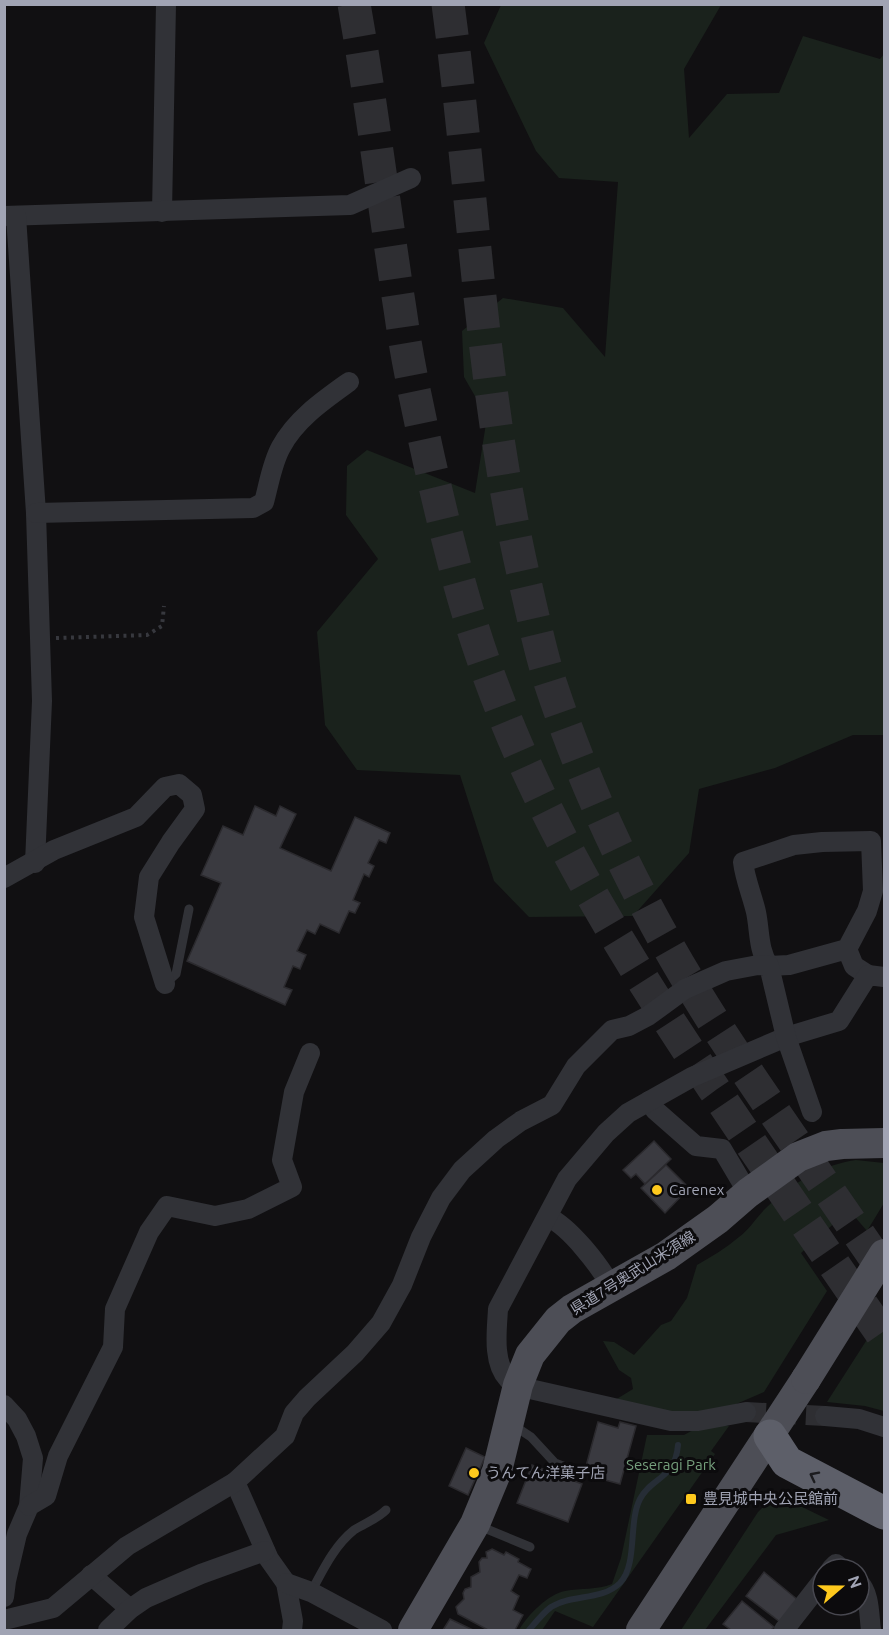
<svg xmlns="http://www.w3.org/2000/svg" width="889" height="1635" font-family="Ubuntu,'Noto Sans JP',sans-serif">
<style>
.green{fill:#1a221c}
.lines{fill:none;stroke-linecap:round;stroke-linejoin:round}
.stream{stroke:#262d36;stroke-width:6}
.building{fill:#3a3a40;stroke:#2b2a2e;stroke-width:1.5}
.street-tunnel{stroke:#2e2e32;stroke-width:20;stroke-dasharray:20 10;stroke-linecap:butt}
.highway-tunnel{stroke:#2e2e32;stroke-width:33;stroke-dasharray:33 16;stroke-linecap:butt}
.path{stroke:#37383e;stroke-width:4;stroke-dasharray:3 4.5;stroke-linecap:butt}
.lane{stroke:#313237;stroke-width:9}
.street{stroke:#313237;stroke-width:20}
.primary{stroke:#4d4e56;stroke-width:30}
.highway{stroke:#5d5f69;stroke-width:33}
.primary-bridge{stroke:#4d4e56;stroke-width:30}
.oneway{stroke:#1c1c1f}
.poi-dot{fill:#fec91d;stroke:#0c0b0d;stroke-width:2}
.labels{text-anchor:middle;stroke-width:6;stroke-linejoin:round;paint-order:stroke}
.poi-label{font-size:15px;fill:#a1a4b4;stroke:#0c0b0d;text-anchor:start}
.street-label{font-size:15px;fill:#a1a4b4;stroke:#0c0b0d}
.park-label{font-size:15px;fill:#76a07d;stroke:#0c0b0d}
</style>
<rect width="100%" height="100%" fill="#111012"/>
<!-- green -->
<g class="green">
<path d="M 501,5 L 721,5 L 684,69 L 689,138 L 727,94 L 779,93 L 803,36 L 880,59 L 884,54 L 884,735 L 853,735 L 775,768 L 699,789 L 689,853 L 633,916 L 529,917 L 494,881 L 460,775 L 357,770 L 325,725 L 317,632 L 378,559 L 346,515 L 347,466 L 367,450 L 475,493 L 487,417 L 464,377 L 462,331 L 503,298 L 563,308 L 605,357 L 618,182 L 559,178 L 536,151 L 484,43 Z"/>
<path d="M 856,1160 L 884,1163 L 884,1203 L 867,1231 L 849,1210 L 801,1253 L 827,1291 L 764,1392 L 734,1405 L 689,1414 L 654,1409 L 615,1400 L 633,1389 L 631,1378 L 619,1370 L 603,1341 L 614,1342 L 634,1355 L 661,1325 L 671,1321 L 687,1298 L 697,1265 C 711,1257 726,1248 739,1237 C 750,1229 757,1216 767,1207 C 793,1183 821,1165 856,1160 Z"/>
<path d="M 884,1313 L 884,1411 L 865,1406 L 827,1402 Z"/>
<path d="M 719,1425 L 729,1426 L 711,1451 L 715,1454 L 593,1627 L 555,1611 L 542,1630 L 519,1630 C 527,1616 548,1594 565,1591 C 581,1588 597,1590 612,1584 L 621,1558 L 647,1435 L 684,1435 L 697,1428 Z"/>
<path d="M 783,1502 L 796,1504 L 829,1520 L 776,1535 L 705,1630 L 681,1630 L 758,1512 L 764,1506 Z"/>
</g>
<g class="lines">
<!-- stream -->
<path class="stream" d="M 529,1630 C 535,1623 543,1613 551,1607 C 571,1594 602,1601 620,1583 C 638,1564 628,1522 640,1499 C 652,1476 675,1480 678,1445"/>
</g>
<!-- building -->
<g class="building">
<path d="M 255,806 L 276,816 L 280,806 L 296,814 L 280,848 L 331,871 L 355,817 L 390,833 L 386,843 L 379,840 L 368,863 L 374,866 L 369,877 L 364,874 L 353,900 L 360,903 L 355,913 L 349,911 L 339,933 L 320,924 L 315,934 L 307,930 L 297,951 L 306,955 L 300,969 L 293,966 L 284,987 L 292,990 L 285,1005 L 187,961 L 221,883 L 201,875 L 223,826 L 243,835 Z"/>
<path d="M 654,1141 L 671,1159 L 645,1184 L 636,1174 L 631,1178 L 623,1170 Z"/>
<path d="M 666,1165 L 689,1188 L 665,1213 L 641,1188 Z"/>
<path d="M 598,1422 L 618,1428 L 620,1422 L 636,1426 L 620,1484 L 594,1477 L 595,1472 L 585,1470 Z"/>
<path d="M 466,1448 L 485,1457 L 468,1495 L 449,1486 Z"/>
<path d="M 532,1465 L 582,1484 L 568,1522 L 517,1503 Z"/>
<path d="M 492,1549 L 504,1555 L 506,1552 L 519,1559 L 518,1562 L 531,1569 L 527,1578 L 519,1575 L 511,1591 L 519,1596 L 513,1610 L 523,1615 L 515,1630 L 488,1630 L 458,1614 L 456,1607 L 464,1599 L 463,1593 L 465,1589 L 471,1587 L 471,1577 L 480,1572 L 479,1562 L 482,1558 L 487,1558 L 486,1552 Z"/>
<path d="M 764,1572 L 798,1600 L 780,1622 L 746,1596 Z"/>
<path d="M 742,1601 L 774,1627 L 771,1630 L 731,1630 L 723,1624 Z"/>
<path d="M 450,1619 L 473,1630 L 443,1630 Z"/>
</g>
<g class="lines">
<!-- street-tunnel -->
<path class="street-tunnel" d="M 746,1412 L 825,1416"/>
<!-- highway-tunnel -->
<g class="highway-tunnel">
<path d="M 354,4 C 372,106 384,207 400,309 C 407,360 418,410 429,460 C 447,539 466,617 495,692 C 549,835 630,964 714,1089 C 770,1172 827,1255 884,1337"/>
<path d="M 448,4 C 474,197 481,393 525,582 C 533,616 540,650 550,682 C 591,806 650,924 721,1033 C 774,1114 830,1192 884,1271"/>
</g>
<!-- path -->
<path class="path" d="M 56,638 L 147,635 L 162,626 L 164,606"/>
<!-- lane -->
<g class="lane">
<path d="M 165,984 L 176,974 L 189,909"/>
<path d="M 513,1425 L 531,1437 L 555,1463 L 581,1473"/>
<path d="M 477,1525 L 530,1547"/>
<path d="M 311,1592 C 323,1570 334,1546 354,1530 C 365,1523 377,1519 386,1510"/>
</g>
<!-- street -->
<g class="street">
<path d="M 162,212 L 166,4"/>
<path d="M 4,216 L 350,205 L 411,178"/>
<path d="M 16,216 L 36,513 L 42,701 L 35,863"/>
<path d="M 36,513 L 253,508 L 264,502 C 269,484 272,463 281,447 C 296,419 324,400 349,382"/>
<path d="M 4,878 L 54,850 L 136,817 L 165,787 L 179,784 L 192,795 L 195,809 L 171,842 L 149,877 L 144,917 L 165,984"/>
<path d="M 847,949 L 789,965 L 769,966 C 758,950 760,931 756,912 C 752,895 745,879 743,862 L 794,845 L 822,842 L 871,841 L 873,891 L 867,911 L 847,949 L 854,966 L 868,975"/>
<path d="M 649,1101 L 655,1110 L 696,1146 L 722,1149 L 748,1193"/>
<path d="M 548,1217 C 570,1227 599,1265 611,1286"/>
<path d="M 4,1405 L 17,1419 L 26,1436 L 33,1458 L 29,1506 L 17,1534 L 6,1581 L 4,1597"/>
<path d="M 746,1412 L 698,1421 L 671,1421 L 530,1389 C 523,1386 514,1384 508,1379 C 492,1362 497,1329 498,1309 L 567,1179 L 606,1133 L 628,1113 L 692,1077 L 786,1037 L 839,1021 L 868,975 L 884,977"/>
<path d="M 825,1416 L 859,1419 L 884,1427"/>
<path d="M 235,1482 L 269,1559 L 286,1583 L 293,1621 L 292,1630"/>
<path d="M 29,1506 L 46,1496 L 58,1456 L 113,1347 L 115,1309 L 149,1232 L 167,1206 L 215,1216 L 248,1209 L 292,1187 L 282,1160 L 294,1092 L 310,1053"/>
<path d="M 831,1569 L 836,1564 L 842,1569"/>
<path d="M 91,1575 L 130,1609"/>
<path d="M 286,1583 L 311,1592 L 382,1630"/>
<path d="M 859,1583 C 870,1593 869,1616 871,1630"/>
<path d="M 4,1620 L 53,1608 L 127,1546 L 235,1482 L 285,1436 L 294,1413 L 307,1398 L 355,1353 L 381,1323 L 402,1285 L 421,1237 L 441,1198 L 462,1170 L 496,1139 L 521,1121 L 552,1105 L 576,1066 L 612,1030 L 629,1026 L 648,1016 L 685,989 L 726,971 L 758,965 L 769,966 L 786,1037 L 812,1112"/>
<path d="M 108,1630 L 130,1609 L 146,1598 L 201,1574 L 265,1551"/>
<path d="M 784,1630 L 823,1580"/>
</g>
<!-- primary -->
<g class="primary">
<path d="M 413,1630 L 475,1524 L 497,1471 L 518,1385 L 530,1355 L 558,1320 L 572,1309 L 666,1256 L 718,1219 L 748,1193 L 798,1157 L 826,1146 L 842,1144 L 884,1143"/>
<path d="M 641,1630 L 806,1379"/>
</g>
<!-- highway -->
<path class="highway" d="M 770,1436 L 787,1462 L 884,1513"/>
<!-- primary-bridge -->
<path class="primary-bridge" d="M 806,1379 L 884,1254"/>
</g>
<!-- one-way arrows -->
<defs><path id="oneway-chevron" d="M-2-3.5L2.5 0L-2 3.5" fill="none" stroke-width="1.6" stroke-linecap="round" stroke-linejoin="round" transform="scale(1.5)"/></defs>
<use class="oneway" href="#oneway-chevron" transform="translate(814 1476) rotate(-153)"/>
<!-- markers -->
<g class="poi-dot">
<circle cx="657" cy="1190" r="6"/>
<circle cx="474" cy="1473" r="6"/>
<rect x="685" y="1493" width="12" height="12" rx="3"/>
</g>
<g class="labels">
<!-- poi labels -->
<g class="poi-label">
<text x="669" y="1195">Carenex</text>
<text x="486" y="1478">うんてん洋菓子店</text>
<text x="703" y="1504">豊見城中央公民館前</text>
</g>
<!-- street labels -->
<g class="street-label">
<text transform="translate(633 1273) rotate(-32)" y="5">県道7号奥武山米須線</text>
</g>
<!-- park labels -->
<g class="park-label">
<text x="671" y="1470">Seseragi Park</text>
</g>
</g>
<!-- border -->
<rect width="889" height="1635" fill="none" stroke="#a1a4b4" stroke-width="12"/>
<!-- north arrow -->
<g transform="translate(841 1587) rotate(70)"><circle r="28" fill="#0c0b0d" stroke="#484850" stroke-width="1.5"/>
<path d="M0-4.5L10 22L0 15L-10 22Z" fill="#fec91d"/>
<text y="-9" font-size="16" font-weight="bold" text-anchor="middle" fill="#a1a4b4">N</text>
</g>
</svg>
